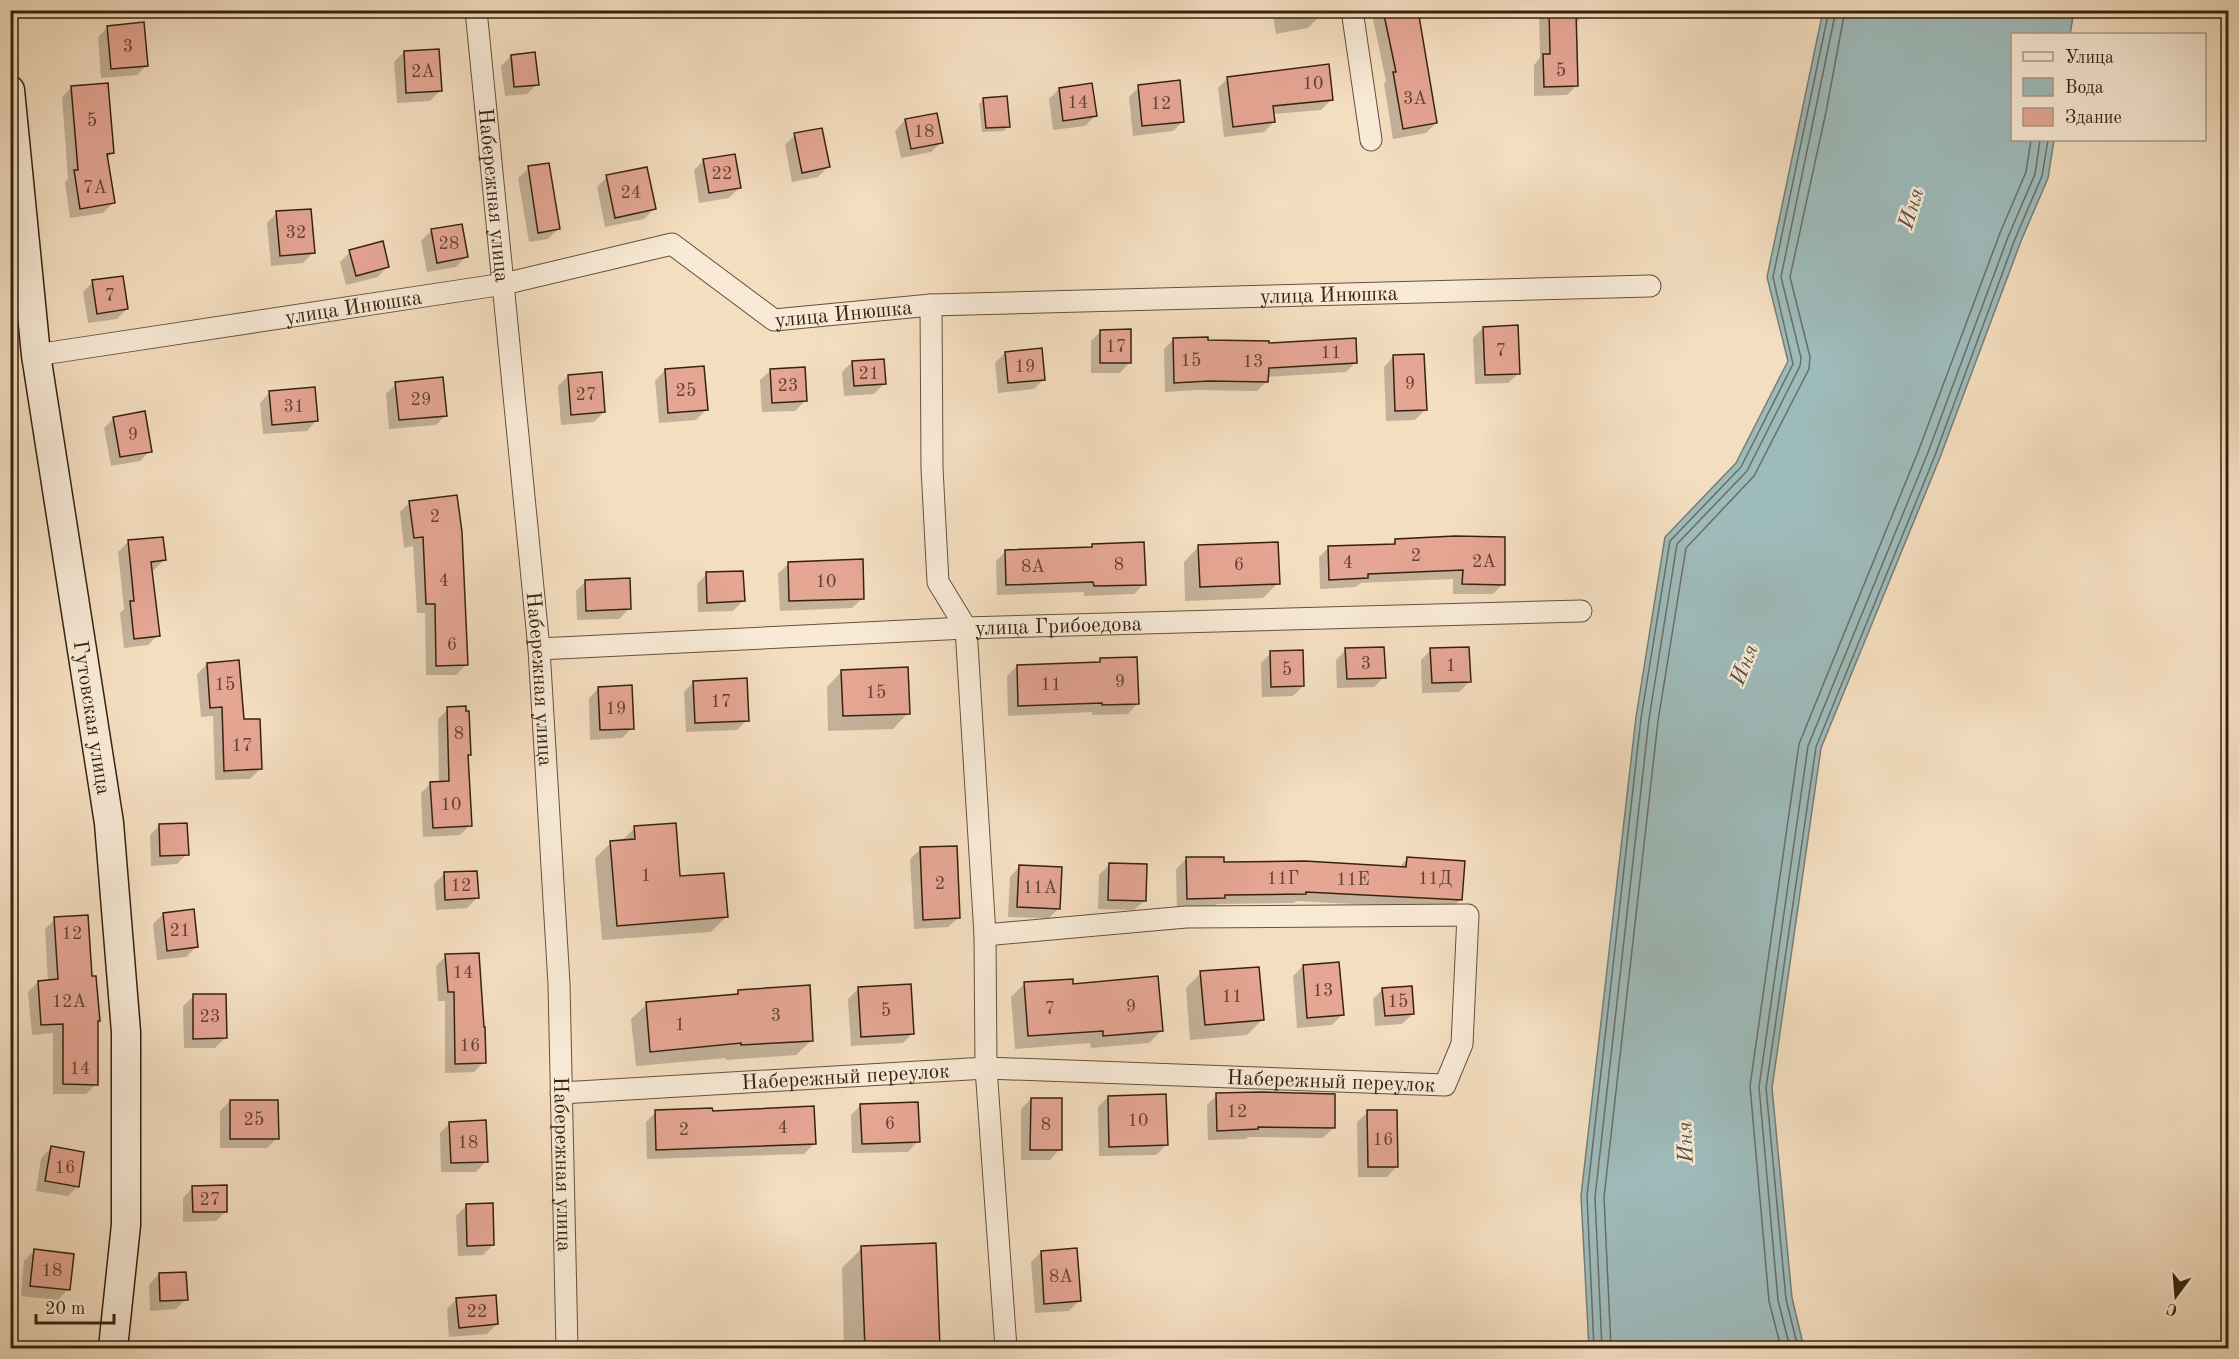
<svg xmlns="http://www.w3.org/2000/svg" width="2239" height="1359" font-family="'Old Standard TT',serif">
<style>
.water{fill:#9ebbbb;stroke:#757e76;stroke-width:1.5}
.shadow{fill:#0003}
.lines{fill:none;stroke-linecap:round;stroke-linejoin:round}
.shore{stroke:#6a6e65;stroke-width:1.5}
.building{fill:#e5a694;stroke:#37220f;stroke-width:1.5}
.street-casing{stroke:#66513b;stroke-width:23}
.secondary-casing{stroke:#37220f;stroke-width:31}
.street{stroke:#f8ead6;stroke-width:21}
.secondary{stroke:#f8ead6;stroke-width:28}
.labels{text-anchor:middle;stroke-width:5;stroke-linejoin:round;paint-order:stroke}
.number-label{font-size:18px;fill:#624330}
.street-label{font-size:21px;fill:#37220f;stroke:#f8ead6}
.water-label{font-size:22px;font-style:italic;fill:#565043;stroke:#f8ead6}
</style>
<rect width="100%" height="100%" fill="#f4dec0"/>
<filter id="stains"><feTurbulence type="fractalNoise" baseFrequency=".00333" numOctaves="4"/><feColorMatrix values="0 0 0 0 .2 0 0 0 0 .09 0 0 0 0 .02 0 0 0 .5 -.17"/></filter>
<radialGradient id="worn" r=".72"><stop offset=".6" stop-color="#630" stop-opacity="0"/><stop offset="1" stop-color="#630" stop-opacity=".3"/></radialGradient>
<!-- water -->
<path class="water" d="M 1823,11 L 2074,11 L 2070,34 L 2012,34 L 2012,140 L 2054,140 L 2048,178 L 2021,241 L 1939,460 L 1821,748 L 1772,1088 L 1792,1298 L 1804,1348 L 1589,1348 L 1581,1196 L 1636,717 L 1665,537 L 1736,463 L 1788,361 L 1767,277 Z"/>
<!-- shadow -->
<g class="shadow">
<path d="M 387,10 L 423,10 L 420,13 L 388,15 Z"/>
<path d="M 495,10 L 530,10 L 526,14 L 496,19 Z"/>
<path d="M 1272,10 L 1317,10 L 1318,18 L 1308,28 L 1276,34 Z"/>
<path d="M 1371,10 L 1416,10 L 1436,123 L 1426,133 L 1393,139 L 1384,84 L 1386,81 Z"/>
<path d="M 1539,10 L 1580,10 L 1580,19 L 1575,24 L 1577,85 L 1567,95 L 1534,96 L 1534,65 L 1540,58 Z"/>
<path d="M 108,27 L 147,65 L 137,75 L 101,78 L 98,37 Z"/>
<path d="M 404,52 L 440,91 L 430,101 L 397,103 L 394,62 Z"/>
<path d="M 511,56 L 537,84 L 527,94 L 505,96 L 501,66 Z"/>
<path d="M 1228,78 L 1331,100 L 1321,110 L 1273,114 L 1274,122 L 1264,132 L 1224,137 L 1218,88 Z"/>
<path d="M 72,87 L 112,153 L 107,158 L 113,203 L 103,213 L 70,218 L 65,182 L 68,179 L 62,97 Z"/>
<path d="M 1139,87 L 1183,121 L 1173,131 L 1133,136 L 1129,97 Z"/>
<path d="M 1059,89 L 1095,116 L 1085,126 L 1053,130 L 1049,99 Z"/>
<path d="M 984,99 L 1008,126 L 1004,131 L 982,132 L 979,104 Z"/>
<path d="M 905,120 L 942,142 L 931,152 L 901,158 L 895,131 Z"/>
<path d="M 795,135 L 828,167 L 818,177 L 792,182 L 785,145 Z"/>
<path d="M 704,160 L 740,187 L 729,198 L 699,203 L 694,170 Z"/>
<path d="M 529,168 L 558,229 L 548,239 L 529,242 L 518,178 Z"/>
<path d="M 607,177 L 654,209 L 644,219 L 605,227 L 597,187 Z"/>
<path d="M 277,213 L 313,253 L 303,263 L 271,266 L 267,223 Z"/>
<path d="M 431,231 L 466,257 L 456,267 L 427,272 L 421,241 Z"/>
<path d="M 350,252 L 388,266 L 378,277 L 346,285 L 340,262 Z"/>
<path d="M 93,282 L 127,309 L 117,319 L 88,323 L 83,292 Z"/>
<path d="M 1483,328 L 1519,373 L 1508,383 L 1475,384 L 1473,338 Z"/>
<path d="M 1101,331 L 1130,362 L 1120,373 L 1091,373 L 1091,341 Z"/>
<path d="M 10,336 L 18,400 L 10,407 Z"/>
<path d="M 1174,339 L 1267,345 L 1356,362 L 1346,372 L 1267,377 L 1267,381 L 1257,391 L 1198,390 L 1165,392 L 1164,349 Z"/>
<path d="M 1005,353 L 1044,379 L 1034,389 L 998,393 L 995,363 Z"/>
<path d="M 1394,356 L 1425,410 L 1415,420 L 1386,421 L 1384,367 Z"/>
<path d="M 852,362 L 884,384 L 874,394 L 844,396 L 842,372 Z"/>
<path d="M 665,370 L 706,410 L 696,420 L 659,423 L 655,381 Z"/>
<path d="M 771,370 L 805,401 L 795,411 L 762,412 L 760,380 Z"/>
<path d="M 568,376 L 604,412 L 594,422 L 561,425 L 558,386 Z"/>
<path d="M 396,384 L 446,415 L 436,425 L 389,429 L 386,394 Z"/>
<path d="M 270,392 L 317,420 L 307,431 L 263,434 L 260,403 Z"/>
<path d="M 114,418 L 150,451 L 140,461 L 111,466 L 104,428 Z"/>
<path d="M 455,496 L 466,665 L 456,675 L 426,675 L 425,613 L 417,613 L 413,546 L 404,548 L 400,512 L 410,502 Z"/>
<path d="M 1396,540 L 1503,584 L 1493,594 L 1453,594 L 1453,579 L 1361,583 L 1356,587 L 1320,589 L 1319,557 L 1329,547 L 1390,545 Z"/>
<path d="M 128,542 L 164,560 L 154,570 L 151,570 L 158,635 L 148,645 L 124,648 L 120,613 L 124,609 L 118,552 Z"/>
<path d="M 1093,545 L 1144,584 L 1134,594 L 1084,596 L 1084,592 L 997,595 L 996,561 L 1006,551 L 1090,548 Z"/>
<path d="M 1199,546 L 1278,583 L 1263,598 L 1185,601 L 1184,562 Z"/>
<path d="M 788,564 L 863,598 L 852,608 L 780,611 L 778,574 Z"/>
<path d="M 707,574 L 743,601 L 733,611 L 698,612 L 697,584 Z"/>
<path d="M 586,581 L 629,609 L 619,619 L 577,620 L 576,591 Z"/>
<path d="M 1346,650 L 1384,677 L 1374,687 L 1337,688 L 1336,660 Z"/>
<path d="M 1431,650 L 1469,682 L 1459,692 L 1422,693 L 1421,660 Z"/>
<path d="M 1271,653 L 1303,686 L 1293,696 L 1262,697 L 1261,663 Z"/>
<path d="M 1101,660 L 1138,703 L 1128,714 L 1092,715 L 1092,712 L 1008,716 L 1007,676 L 1017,666 L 1097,664 Z"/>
<path d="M 207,664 L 243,721 L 260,769 L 250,779 L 215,780 L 213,716 L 201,717 L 197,674 Z"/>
<path d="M 842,671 L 908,713 L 893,729 L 828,731 L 827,687 Z"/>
<path d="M 694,682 L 747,720 L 737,730 L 686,732 L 684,692 Z"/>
<path d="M 599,688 L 632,728 L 622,738 L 590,740 L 589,698 Z"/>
<path d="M 448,709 L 469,754 L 467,757 L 470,825 L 460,835 L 423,837 L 421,793 L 431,783 L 439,783 L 438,719 Z"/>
<path d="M 160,825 L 187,854 L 177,864 L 151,866 L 150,835 Z"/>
<path d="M 635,828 L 679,878 L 726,917 L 711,932 L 602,940 L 595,858 L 611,843 L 620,842 Z"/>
<path d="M 921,849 L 959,917 L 948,927 L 914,929 L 910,859 Z"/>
<path d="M 1186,859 L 1222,863 L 1399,868 L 1407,859 L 1461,899 L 1451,909 L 1296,901 L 1294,903 L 1217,904 L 1213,908 L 1177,909 L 1176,869 Z"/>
<path d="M 1109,865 L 1145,900 L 1134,910 L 1098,909 L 1099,875 Z"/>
<path d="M 1020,866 L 1059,908 L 1049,918 L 1008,917 L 1010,877 Z"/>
<path d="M 444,874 L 477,898 L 467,908 L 436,910 L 434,884 Z"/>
<path d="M 163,914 L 196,947 L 186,957 L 157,960 L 153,924 Z"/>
<path d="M 55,919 L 91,978 L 97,1022 L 96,1084 L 86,1094 L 53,1094 L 53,1033 L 32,1035 L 28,992 L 38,982 L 48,982 L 45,929 Z"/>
<path d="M 446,956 L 484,1062 L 474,1072 L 445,1073 L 445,1001 L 438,1001 L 436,966 Z"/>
<path d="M 1303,966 L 1342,1015 L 1332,1025 L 1297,1028 L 1293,976 Z"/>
<path d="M 1201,973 L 1262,1020 L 1247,1035 L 1190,1040 L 1186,988 Z"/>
<path d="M 1024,984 L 1072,985 L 1162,1030 L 1149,1043 L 1091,1048 L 1090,1043 L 1015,1049 L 1011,997 Z"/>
<path d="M 858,989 L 913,1033 L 903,1043 L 851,1046 L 848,999 Z"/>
<path d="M 1383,989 L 1413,1014 L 1402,1024 L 1375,1026 L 1373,999 Z"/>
<path d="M 739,991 L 812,1040 L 796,1055 L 726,1060 L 726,1058 L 636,1066 L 631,1019 L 647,1004 L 734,996 Z"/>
<path d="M 194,996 L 225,1038 L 215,1048 L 184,1048 L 183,1006 Z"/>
<path d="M 1217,1095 L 1333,1128 L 1323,1138 L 1248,1137 L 1246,1139 L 1208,1140 L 1207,1105 Z"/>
<path d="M 1108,1097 L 1166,1145 L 1156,1155 L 1099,1156 L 1098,1107 Z"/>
<path d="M 1031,1099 L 1060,1149 L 1050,1160 L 1021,1160 L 1021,1109 Z"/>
<path d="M 230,1101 L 277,1138 L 267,1148 L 220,1148 L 220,1111 Z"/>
<path d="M 861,1105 L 918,1141 L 908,1152 L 852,1153 L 851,1115 Z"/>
<path d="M 656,1112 L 711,1112 L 814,1144 L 804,1154 L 647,1159 L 646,1122 Z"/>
<path d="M 1368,1112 L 1397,1166 L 1387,1177 L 1358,1177 L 1357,1122 Z"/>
<path d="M 450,1123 L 486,1161 L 476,1172 L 441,1172 L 440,1133 Z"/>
<path d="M 51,1148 L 78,1186 L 68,1196 L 36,1191 L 41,1158 Z"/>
<path d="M 193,1187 L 226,1211 L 216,1221 L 183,1222 L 183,1198 Z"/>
<path d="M 466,1206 L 493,1245 L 483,1255 L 458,1256 L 456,1216 Z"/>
<path d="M 935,1245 L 938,1348 L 844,1348 L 842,1268 L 862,1248 Z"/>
<path d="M 34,1251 L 68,1289 L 58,1300 L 21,1296 L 24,1261 Z"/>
<path d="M 1041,1252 L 1079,1301 L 1069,1311 L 1035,1313 L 1031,1262 Z"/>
<path d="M 159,1274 L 186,1299 L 176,1309 L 150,1311 L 149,1285 Z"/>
<path d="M 457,1299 L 497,1324 L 487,1334 L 449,1337 L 447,1309 Z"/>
</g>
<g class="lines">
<!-- shore -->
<g class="shore">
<path d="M 1594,1348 L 1587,1196 L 1641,718 L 1670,541 L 1741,467 L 1793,364 L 1773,277 L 1829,10"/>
<path d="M 1602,1348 L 1595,1197 L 1649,719 L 1677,544 L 1747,471 L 1800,366 L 1801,358 L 1781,277 L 1836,10"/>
<path d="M 1611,1348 L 1604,1197 L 1658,721 L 1686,548 L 1754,476 L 1809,369 L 1810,357 L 1790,277 L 1826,112 L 1845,10"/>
<path d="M 1781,1348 L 1769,1301 L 1750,1086 L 1799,744 L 1918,452 L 2000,233 L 2026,172 L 2031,140"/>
<path d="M 1790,1348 L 1778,1300 L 1759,1087 L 1808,746 L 1927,455 L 2008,237 L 2035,174 L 2040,140"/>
<path d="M 1798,1348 L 1786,1299 L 1766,1088 L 1816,747 L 1934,458 L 2015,239 L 2042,176 L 2048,140"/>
</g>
</g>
<!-- building -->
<g class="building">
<path d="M 1383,10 L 1418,10 L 1437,123 L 1403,129 L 1393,72 L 1396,72 Z"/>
<path d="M 1549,10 L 1576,10 L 1578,86 L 1544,87 L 1543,54 L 1550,54 Z"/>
<path d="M 144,22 L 148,66 L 111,69 L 107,26 Z"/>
<path d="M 439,49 L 442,91 L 406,93 L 404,51 Z"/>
<path d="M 535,52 L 539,85 L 514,87 L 511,55 Z"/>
<path d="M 1329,64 L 1333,100 L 1273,106 L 1275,122 L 1233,127 L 1227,77 Z"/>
<path d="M 1180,80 L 1184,122 L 1142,126 L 1138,85 Z"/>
<path d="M 108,83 L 114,153 L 107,154 L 115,203 L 80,209 L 74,170 L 78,170 L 71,86 Z"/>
<path d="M 1092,83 L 1097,116 L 1063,121 L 1059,88 Z"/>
<path d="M 1007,96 L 1010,127 L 986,128 L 983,98 Z"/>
<path d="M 937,113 L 943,143 L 911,149 L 905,119 Z"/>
<path d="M 822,128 L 830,167 L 802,173 L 794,133 Z"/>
<path d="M 735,154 L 741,188 L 709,193 L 703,159 Z"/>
<path d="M 549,163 L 560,229 L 538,233 L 528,166 Z"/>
<path d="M 647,167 L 656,209 L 615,218 L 606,175 Z"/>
<path d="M 311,209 L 315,253 L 280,256 L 276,211 Z"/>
<path d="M 462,224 L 468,257 L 437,263 L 431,229 Z"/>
<path d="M 383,241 L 389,267 L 356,276 L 349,250 Z"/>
<path d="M 123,276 L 128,309 L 97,314 L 92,280 Z"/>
<path d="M 1518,325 L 1520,374 L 1485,375 L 1483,327 Z"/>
<path d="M 1131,329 L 1131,363 L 1100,363 L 1100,330 Z"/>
<path d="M 1208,337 L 1208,340 L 1269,341 L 1269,343 L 1356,338 L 1357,363 L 1269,368 L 1268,382 L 1209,381 L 1174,383 L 1173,338 Z"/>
<path d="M 1042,348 L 1045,380 L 1008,383 L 1005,352 Z"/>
<path d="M 1424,354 L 1427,410 L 1395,411 L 1393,355 Z"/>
<path d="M 884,359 L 886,384 L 854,386 L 852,361 Z"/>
<path d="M 704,366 L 708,410 L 668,413 L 665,369 Z"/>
<path d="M 805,367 L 807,401 L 772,403 L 770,369 Z"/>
<path d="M 602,372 L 605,412 L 571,415 L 568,375 Z"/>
<path d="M 443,377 L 447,416 L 399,420 L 395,382 Z"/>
<path d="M 315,387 L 318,421 L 272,425 L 269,391 Z"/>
<path d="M 145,411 L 152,452 L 120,457 L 113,417 Z"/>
<path d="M 457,495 L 462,532 L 468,665 L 436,666 L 435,604 L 426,604 L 423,537 L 414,538 L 409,501 Z"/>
<path d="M 1455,536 L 1505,537 L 1505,585 L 1462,584 L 1463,570 L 1368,574 L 1368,578 L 1329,580 L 1328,546 L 1395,544 L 1395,539 Z"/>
<path d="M 163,537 L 166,560 L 151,562 L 160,636 L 134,639 L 130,601 L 134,601 L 128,540 Z"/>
<path d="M 1144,542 L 1146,585 L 1094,586 L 1093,582 L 1006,585 L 1005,550 L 1092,547 L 1092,544 Z"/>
<path d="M 1278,542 L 1280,584 L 1200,587 L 1198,545 Z"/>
<path d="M 863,559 L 864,599 L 789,601 L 788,562 Z"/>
<path d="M 743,571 L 745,601 L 707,603 L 706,572 Z"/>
<path d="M 630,578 L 631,609 L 586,611 L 585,580 Z"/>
<path d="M 1384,647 L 1386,678 L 1347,679 L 1345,648 Z"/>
<path d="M 1469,647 L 1471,682 L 1432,683 L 1430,648 Z"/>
<path d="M 1303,650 L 1304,686 L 1271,687 L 1270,651 Z"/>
<path d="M 1137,657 L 1139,704 L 1102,705 L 1102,703 L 1018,706 L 1017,665 L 1100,662 L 1100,658 Z"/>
<path d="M 239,660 L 244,719 L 260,719 L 262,769 L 224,771 L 222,707 L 210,708 L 207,663 Z"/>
<path d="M 908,667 L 910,714 L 843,716 L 841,670 Z"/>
<path d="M 747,678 L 749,721 L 695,723 L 693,681 Z"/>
<path d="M 632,685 L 634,729 L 600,730 L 598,687 Z"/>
<path d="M 466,706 L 466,711 L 469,711 L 471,755 L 468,755 L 472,826 L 433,828 L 430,782 L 449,781 L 447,707 Z"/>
<path d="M 187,823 L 189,855 L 160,856 L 159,824 Z"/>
<path d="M 676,823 L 680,876 L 724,873 L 728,917 L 617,926 L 610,841 L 635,839 L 634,826 Z"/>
<path d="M 957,846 L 960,918 L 923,920 L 920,847 Z"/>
<path d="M 1186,857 L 1224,857 L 1224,862 L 1305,861 L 1406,867 L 1407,857 L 1465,861 L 1462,900 L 1306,892 L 1306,894 L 1225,895 L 1225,898 L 1187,899 Z"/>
<path d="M 1109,863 L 1147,864 L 1146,901 L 1108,900 Z"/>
<path d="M 1019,865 L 1062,867 L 1060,909 L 1017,907 Z"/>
<path d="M 477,871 L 479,898 L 445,900 L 444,872 Z"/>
<path d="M 194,909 L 198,947 L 167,951 L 163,913 Z"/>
<path d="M 88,915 L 92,976 L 96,976 L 100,1021 L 98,1021 L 98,1085 L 63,1084 L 63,1024 L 41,1025 L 38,981 L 58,979 L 54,917 Z"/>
<path d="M 479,953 L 484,1027 L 485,1027 L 486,1063 L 455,1064 L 454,992 L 448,992 L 445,954 Z"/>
<path d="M 1339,962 L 1344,1015 L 1307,1018 L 1303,965 Z"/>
<path d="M 1259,967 L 1264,1020 L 1205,1025 L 1200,971 Z"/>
<path d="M 1158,976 L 1163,1031 L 1103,1036 L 1103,1031 L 1028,1036 L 1024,982 L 1073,979 L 1073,984 Z"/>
<path d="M 911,984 L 914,1034 L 861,1037 L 858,987 Z"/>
<path d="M 810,985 L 813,1041 L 741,1045 L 741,1043 L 650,1052 L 646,1002 L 738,994 L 738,990 Z"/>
<path d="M 1412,986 L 1414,1014 L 1385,1016 L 1382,988 Z"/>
<path d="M 193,994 L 226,994 L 227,1038 L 193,1039 Z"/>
<path d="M 1261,1092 L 1335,1094 L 1335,1128 L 1258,1127 L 1258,1129 L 1217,1131 L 1216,1093 Z"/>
<path d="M 1166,1094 L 1168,1145 L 1109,1147 L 1108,1096 Z"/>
<path d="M 1031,1098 L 1062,1098 L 1062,1150 L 1030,1150 Z"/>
<path d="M 230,1100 L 278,1100 L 279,1139 L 230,1139 Z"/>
<path d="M 918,1102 L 920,1142 L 862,1144 L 860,1104 Z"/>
<path d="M 814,1106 L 816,1144 L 656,1150 L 655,1110 L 712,1108 L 713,1111 Z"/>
<path d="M 1367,1110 L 1397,1110 L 1398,1167 L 1368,1167 Z"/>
<path d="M 486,1120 L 488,1162 L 451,1163 L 449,1122 Z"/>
<path d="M 51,1146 L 84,1152 L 79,1187 L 45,1181 Z"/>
<path d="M 227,1185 L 227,1212 L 193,1212 L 192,1186 Z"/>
<path d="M 493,1203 L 494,1245 L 467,1246 L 466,1204 Z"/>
<path d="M 936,1243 L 940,1348 L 865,1348 L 861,1246 Z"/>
<path d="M 1077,1248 L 1081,1301 L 1044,1304 L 1041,1251 Z"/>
<path d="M 34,1249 L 74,1254 L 70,1290 L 30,1286 Z"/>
<path d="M 186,1272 L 188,1300 L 160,1301 L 159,1273 Z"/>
<path d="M 496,1295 L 498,1324 L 459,1328 L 456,1298 Z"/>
</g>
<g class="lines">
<!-- street casing -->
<g class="street-casing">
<g id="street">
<path id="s1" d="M 476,10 L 539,649 L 559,984 L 567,1348"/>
<path d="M 1352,10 L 1371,140"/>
<path d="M 931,305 L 932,468 L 938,582 L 966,628 L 985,935 L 986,1068 L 1006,1348"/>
<path id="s2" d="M 36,355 L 504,284 L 672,244 L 774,320 L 931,305 L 1650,286"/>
<path id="s3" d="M 539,649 L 966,628 L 1581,611"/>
<path id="s4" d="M 561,1093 L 986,1068 L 1445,1085 L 1462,1044 L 1468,915 L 1186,917 L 985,935"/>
</g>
</g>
<!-- secondary casing -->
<g class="secondary-casing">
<g id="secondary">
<path id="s5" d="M 10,90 L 36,355 L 109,823 L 126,1032 L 126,1225 L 113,1348"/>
</g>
</g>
<!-- street -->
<use href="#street" class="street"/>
<!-- secondary -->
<use href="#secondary" class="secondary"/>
</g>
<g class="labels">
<!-- number labels -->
<g class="number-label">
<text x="128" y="52">3</text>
<text x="1561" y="76">5</text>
<text x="423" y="77">2А</text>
<text x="1313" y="89">10</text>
<text x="1415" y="104">3А</text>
<text x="1078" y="108">14</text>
<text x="1161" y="109">12</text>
<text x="92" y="126">5</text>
<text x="924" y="137">18</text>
<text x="722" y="179">22</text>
<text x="95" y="193">7А</text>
<text x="631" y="198">24</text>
<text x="296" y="238">32</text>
<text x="449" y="249">28</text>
<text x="110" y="301">7</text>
<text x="1116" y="352">17</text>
<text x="1501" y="356">7</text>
<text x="1331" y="358">11</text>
<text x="1191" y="366">15</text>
<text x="1253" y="367">13</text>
<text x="1025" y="372">19</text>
<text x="869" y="379">21</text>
<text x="1410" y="389">9</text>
<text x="788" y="391">23</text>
<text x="686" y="396">25</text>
<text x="586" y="400">27</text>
<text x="421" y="405">29</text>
<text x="294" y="412">31</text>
<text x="133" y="440">9</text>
<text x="435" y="522">2</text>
<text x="1416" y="561">2</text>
<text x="1484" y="567">2А</text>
<text x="1348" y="568">4</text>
<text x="1119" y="570">8</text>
<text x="1239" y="570">6</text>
<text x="1033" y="572">8А</text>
<text x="444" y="586">4</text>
<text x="826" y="587">10</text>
<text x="452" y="650">6</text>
<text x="1366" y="669">3</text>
<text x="1451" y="671">1</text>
<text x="1287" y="675">5</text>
<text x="1120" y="687">9</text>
<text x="225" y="690">15</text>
<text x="1051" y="690">11</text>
<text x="876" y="698">15</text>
<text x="721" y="707">17</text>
<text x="616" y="714">19</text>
<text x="459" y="739">8</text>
<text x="242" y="751">17</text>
<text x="451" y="810">10</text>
<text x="646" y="881">1</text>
<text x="1283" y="884">11Г</text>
<text x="1435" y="884">11Д</text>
<text x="1353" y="885">11Е</text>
<text x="940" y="889">2</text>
<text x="461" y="891">12</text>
<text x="1040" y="893">11А</text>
<text x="180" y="936">21</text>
<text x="72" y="939">12</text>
<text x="463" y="978">14</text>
<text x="1323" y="996">13</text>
<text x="1232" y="1002">11</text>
<text x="69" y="1007">12А</text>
<text x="1398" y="1007">15</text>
<text x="1131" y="1012">9</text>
<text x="1050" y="1014">7</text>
<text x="886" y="1016">5</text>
<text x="776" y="1021">3</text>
<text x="210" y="1022">23</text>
<text x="680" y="1030">1</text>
<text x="470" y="1051">16</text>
<text x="80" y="1074">14</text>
<text x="1237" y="1117">12</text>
<text x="254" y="1125">25</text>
<text x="1138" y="1126">10</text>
<text x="890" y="1129">6</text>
<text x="1046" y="1130">8</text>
<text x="783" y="1133">4</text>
<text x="684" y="1135">2</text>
<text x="1383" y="1145">16</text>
<text x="468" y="1148">18</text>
<text x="65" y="1173">16</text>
<text x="210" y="1205">27</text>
<text x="52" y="1276">18</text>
<text x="1061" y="1282">8А</text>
<text x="477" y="1317">22</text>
</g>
<!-- street labels -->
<g class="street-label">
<text dy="7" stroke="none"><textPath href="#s1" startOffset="186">Набережная улица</textPath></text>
<text dy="7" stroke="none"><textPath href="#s2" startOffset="1329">улица Инюшка</textPath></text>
<text dy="7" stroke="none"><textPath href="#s2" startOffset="321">улица Инюшка</textPath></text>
<text dy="7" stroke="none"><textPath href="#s2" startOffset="843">улица Инюшка</textPath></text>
<text dy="7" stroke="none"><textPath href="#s3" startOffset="520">улица Грибоедова</textPath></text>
<text dy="7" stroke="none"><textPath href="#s1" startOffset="672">Набережная улица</textPath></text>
<text dy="7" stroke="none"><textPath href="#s5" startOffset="633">Гутовская улица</textPath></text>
<text dy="7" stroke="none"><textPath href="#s4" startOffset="285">Набережный переулок</textPath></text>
<text dy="7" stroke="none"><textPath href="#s4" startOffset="771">Набережный переулок</textPath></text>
<text dy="7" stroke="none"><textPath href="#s1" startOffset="1158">Набережная улица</textPath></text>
</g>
<!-- water labels -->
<g class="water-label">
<text transform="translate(1910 208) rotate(-73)" y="8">Иня</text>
<text transform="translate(1743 664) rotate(-68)" y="8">Иня</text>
<text transform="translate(1684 1142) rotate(-92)" y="8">Иня</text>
</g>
</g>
<!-- margin -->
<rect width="2239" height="1359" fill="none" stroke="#f4dec0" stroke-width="36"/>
<rect x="12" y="12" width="2215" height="1335" fill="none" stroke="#37220f" stroke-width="3"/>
<rect x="18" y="18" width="2203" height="1323" fill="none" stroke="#37220f" stroke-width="1.5"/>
<!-- legend -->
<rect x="2011" y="33" width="195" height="108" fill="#f8ead6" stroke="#ab9a86" stroke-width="1.5"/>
<rect x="2023" y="52" width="30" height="9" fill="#f8ead6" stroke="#ab9a86" stroke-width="1.5"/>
<text x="2065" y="63" font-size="18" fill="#37220f">Улица</text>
<rect x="2023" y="78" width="30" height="18" fill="#9ebbbb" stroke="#ab9a86" stroke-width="1.5"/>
<text x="2065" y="93" font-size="18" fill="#37220f">Вода</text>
<rect x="2023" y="108" width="30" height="18" fill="#e5a694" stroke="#ab9a86" stroke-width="1.5"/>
<text x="2065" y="123" font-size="18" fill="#37220f">Здание</text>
<!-- north arrow -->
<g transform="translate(2176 1296) rotate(196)" stroke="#f8ead6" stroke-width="4.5" paint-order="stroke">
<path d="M0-4.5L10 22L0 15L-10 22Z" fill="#37220f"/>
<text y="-9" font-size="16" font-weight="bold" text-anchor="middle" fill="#37220f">С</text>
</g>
<!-- scale -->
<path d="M36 1314v9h78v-9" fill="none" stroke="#37220f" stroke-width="3"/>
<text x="45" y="1314" font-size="18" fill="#37220f" stroke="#f8ead6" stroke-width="4.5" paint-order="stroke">20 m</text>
<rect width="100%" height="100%" filter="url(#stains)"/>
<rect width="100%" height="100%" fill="url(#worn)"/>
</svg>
